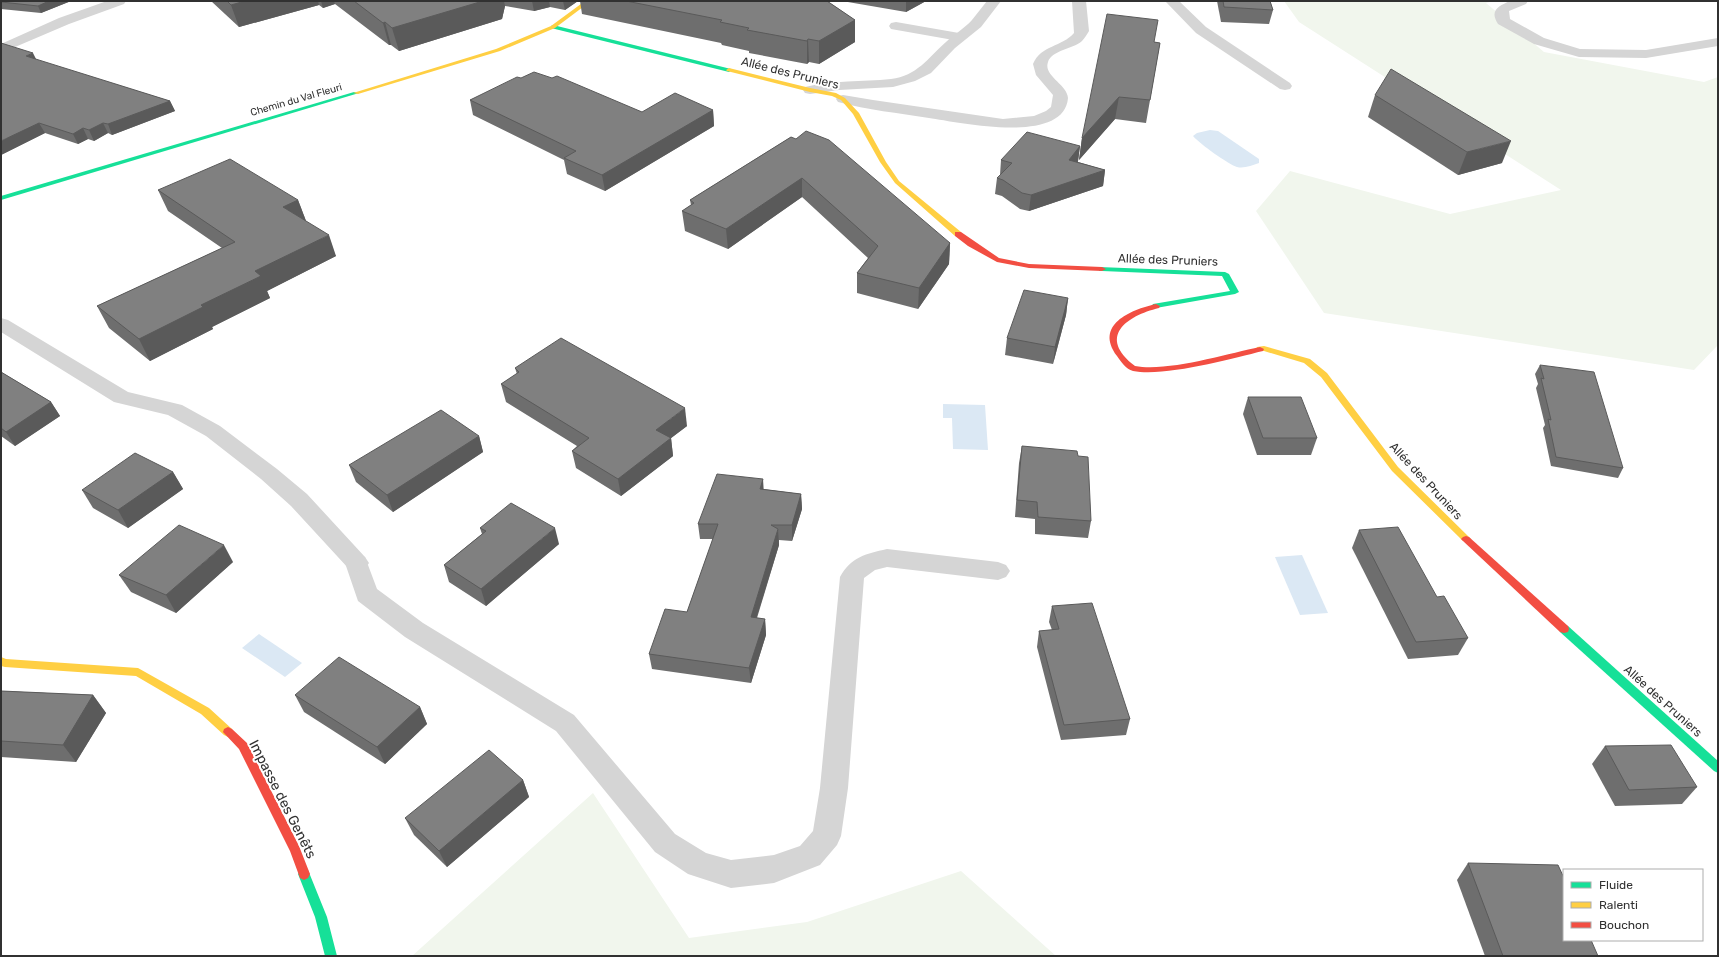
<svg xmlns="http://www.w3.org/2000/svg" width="1719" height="957" font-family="Rubik,sans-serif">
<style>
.green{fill:#f1f6ed}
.water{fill:#dbe8f4}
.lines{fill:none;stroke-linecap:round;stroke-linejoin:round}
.lane{fill:#d5d5d5;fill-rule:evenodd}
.street{fill:#d5d5d5;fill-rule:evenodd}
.fast{fill:#16e098;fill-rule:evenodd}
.slow{fill:#ffcf43;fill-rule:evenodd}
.jam{fill:#f24e42;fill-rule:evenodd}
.wall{fill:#6e6e6e}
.shaded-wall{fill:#5a5a5a}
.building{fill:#808080;stroke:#5a5a5a}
.labels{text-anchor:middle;stroke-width:4;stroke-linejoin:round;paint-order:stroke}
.far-street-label{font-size:10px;fill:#313131;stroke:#fff}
.street-label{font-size:12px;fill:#313131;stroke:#fff}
.near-street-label{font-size:14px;fill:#313131;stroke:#fff}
</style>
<rect width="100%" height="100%" fill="#fff"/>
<!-- green -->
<g class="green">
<path d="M 1284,1 L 1494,1 L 1486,3 L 1544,52 L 1704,82 L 1718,77 L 1718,345 L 1694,370 L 1324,313 L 1256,211 L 1290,171 L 1450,214 L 1561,190 L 1299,22 Z"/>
<path d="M 593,793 L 689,938 L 807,922 L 961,871 L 1056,956 L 412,956 Z"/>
</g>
<!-- water -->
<g class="water">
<path d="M 1210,130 L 1218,131 L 1259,159 L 1259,163 C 1252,165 1244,169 1237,167 C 1228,164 1200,144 1193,136 L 1197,133 Z"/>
<path d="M 943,404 L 985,405 L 988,450 L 953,449 L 952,418 L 943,418 Z"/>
<path d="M 1302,555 L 1328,613 L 1300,615 L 1275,557 Z"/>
<path d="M 259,634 L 302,663 L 285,677 L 242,648 Z"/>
</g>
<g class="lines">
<!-- lane -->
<g class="lane">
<path d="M 896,22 L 959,33 L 964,34 L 966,37 L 964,40 L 959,41 L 891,29 L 889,26 L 891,23 Z"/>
<path d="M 887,549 L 998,562 L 1006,565 L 1010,571 L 1006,577 L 998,580 L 887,567 L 875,570 L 864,578 L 848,788 L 841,836 L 837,845 L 820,865 L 774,883 L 731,888 L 688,874 L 655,852 L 556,731 L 405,637 L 358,601 L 345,563 L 349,557 L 357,554 L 365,557 L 377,589 L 423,623 L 574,715 L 675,834 L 706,853 L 731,860 L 774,855 L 800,846 L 813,831 L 820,788 L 840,577 C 851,557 865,554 887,549 Z"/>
</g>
<!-- street -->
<g class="street">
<path d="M 107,1 L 126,1 L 124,4 L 69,24 L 1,53 L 1,44 L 59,18 Z"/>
<path d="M 987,1 L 1001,1 L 981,27 L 955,48 L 931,73 L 915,81 L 893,87 L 839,90 L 810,94 L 805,93 L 803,90 L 805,87 C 833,80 862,82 891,79 C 917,76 928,58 946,42 C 954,34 964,29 972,20 C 977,14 982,7 987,1 Z"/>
<path d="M 1072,1 L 1086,1 L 1089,31 C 1087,34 1085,38 1082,41 C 1073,49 1052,50 1048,62 C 1043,76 1067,84 1068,98 C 1064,146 958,122 929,118 C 898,113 868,110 838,102 L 836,99 L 838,96 L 843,95 L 873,100 L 1003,119 L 1034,116 L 1046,111 L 1051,107 L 1053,95 L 1036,75 L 1033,64 C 1041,45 1062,47 1074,33 Z"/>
<path d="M 1165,1 L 1179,1 L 1206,27 L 1290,83 L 1292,86 L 1290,89 L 1285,90 L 1280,89 L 1196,33 Z"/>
<path d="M 1510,1 L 1528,1 L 1526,4 L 1509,11 L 1510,19 L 1544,38 L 1580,49 L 1646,50 L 1718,38 L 1718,46 L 1646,58 L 1579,57 L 1534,44 L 1498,24 C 1489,10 1499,6 1510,1 Z"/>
<path d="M 1,318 L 8,320 L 128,392 L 182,405 L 220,426 L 277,469 L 307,494 L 365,557 L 369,563 L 365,569 L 357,572 L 349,569 L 291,506 L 261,479 L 206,436 L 168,415 L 114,402 L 1,332 Z"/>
</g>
<!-- fast -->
<g class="fast">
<path d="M 553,25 L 731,69 L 732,70 L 729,72 L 551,28 L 551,26 Z"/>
<path d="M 354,92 L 359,93 L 1,200 L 1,196 Z"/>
<path d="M 1099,267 L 1225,272 L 1229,274 L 1239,292 L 1235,294 L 1156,308 L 1152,306 L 1153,304 L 1230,291 L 1222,276 L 1102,271 L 1099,271 Z"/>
<path d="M 1564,625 L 1568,626 L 1718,761 L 1718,773 L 1714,771 L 1560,632 L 1559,629 L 1560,626 Z"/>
<path d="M 304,868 L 308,870 L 327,917 L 337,956 L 325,956 L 315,917 L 298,874 L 300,870 Z"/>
</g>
<!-- slow -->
<g class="slow">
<path d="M 585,1 L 591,1 L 555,28 L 500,51 L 358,94 L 353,93 L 496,49 L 551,26 Z"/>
<path d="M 729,68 L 810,88 L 836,93 L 845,98 L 859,113 L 886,162 L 899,181 L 961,232 L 961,236 L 955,236 L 895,183 L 880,162 L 853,114 L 841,100 L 832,96 L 810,92 L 727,71 L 726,70 Z"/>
<path d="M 1264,346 L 1310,359 L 1327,373 L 1398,467 L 1469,537 L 1471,539 L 1469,541 L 1463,541 L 1392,471 L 1321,377 L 1304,363 L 1264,351 L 1257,351 L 1256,349 L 1257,347 Z"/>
<path d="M 1,657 L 6,659 L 138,668 L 209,708 L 232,729 L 233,732 L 232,735 L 228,737 L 224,735 L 201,714 L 136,676 L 5,667 L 1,666 Z"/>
</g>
<!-- jam -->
<g class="jam">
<path d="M 955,232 L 961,232 L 999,258 L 1029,264 L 1102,267 L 1106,269 L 1102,271 L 1029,268 L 997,262 L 968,246 L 955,236 Z"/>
<path d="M 1156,304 L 1160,306 L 1159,308 C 1126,316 1097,337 1135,366 C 1168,372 1226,354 1260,347 L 1264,349 L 1263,351 C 1230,359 1165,377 1133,371 C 1126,369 1121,362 1117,356 C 1094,325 1130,310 1156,304 Z"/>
<path d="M 1466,536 L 1469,537 L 1568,626 L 1569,629 L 1568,632 L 1564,633 L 1560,632 L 1463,541 L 1461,539 L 1463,537 Z"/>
<path d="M 228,727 L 232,729 L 247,743 L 299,846 L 310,874 L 308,878 L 304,880 L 300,878 L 290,851 L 239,749 L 223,732 L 224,729 Z"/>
</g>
</g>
<!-- wall -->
<g class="wall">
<path d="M 1,1 L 71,1 L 41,13 L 1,9 Z"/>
<path d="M 211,1 L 578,1 L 565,10 L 550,7 L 534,11 L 505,6 L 502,19 L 399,51 L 391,45 L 389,45 L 335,4 L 323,8 L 319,5 L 239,27 Z"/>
<path d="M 580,1 L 827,1 L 855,20 L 855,42 L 819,64 L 809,62 L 807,64 L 749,53 L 749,51 L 722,45 L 721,43 L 582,14 Z"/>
<path d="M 842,1 L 926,1 L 906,12 Z"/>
<path d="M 1217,1 L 1270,1 L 1273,10 L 1269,24 L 1221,22 Z"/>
<path d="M 1154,42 L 1160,43 L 1146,123 L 1115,119 L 1079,160 L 1082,138 Z"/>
<path d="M 36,60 L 170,101 L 175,111 L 112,135 L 108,133 L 94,141 L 88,139 L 78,144 L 45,133 L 1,155 Z"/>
<path d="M 521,78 L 642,112 L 713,110 L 714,126 L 605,191 L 567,174 L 564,160 L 473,115 L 470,100 Z"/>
<path d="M 1375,95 L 1502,163 L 1458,175 L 1368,117 Z"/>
<path d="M 791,137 L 950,243 L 949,264 L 918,309 L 857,293 L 857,273 L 868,258 L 802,197 L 728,249 L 685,231 L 682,211 L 691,205 L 690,200 Z"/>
<path d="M 1080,146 L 1078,161 L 1078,162 L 1105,170 L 1103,186 L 1029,211 L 1020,209 L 1002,196 L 995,194 L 997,178 L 1000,175 L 1001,160 Z"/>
<path d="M 158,190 L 298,200 L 306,221 L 336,256 L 267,291 L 270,298 L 212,327 L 213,329 L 150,361 L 109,328 L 97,306 L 222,248 L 168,211 Z"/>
<path d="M 1068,298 L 1066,315 L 1053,364 L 1005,355 L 1007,338 Z"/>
<path d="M 1540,365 L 1623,468 L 1618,478 L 1551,466 L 1543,428 L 1545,425 L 1536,388 L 1538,384 L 1535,374 Z"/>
<path d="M 515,368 L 687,426 L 671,438 L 673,456 L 621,496 L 576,468 L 572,451 L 577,446 L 506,402 L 501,384 L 517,374 Z"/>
<path d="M 1,372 L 51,402 L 60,416 L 15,446 L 1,436 Z"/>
<path d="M 1248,397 L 1317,438 L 1311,455 L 1257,455 L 1243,414 Z"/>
<path d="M 479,436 L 483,452 L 393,512 L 356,482 L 349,465 Z"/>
<path d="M 1022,446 L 1078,456 L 1091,521 L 1088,538 L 1035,534 L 1035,519 L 1015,517 L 1019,463 Z"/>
<path d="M 173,472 L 183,489 L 128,528 L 93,508 L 82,490 Z"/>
<path d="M 763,479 L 763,489 L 801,494 L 802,509 L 792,541 L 779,540 L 779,545 L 757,618 L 765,619 L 766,635 L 751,683 L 652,669 L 649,654 L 687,612 L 713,539 L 700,539 L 698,524 Z"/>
<path d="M 480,528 L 559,544 L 486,606 L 449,582 L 444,565 L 482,534 Z"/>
<path d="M 1359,530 L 1468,638 L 1458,655 L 1408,659 L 1352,548 Z"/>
<path d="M 233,562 L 176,613 L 131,592 L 119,575 Z"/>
<path d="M 1052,606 L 1130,719 L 1126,735 L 1061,740 L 1037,647 L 1039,631 L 1052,630 L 1049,622 Z"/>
<path d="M 1,691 L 93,695 L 106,713 L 76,762 L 1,757 Z"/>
<path d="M 295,695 L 420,707 L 427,724 L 385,764 L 304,712 Z"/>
<path d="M 1605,746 L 1697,787 L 1682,804 L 1615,806 L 1592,764 Z"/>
<path d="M 523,780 L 529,797 L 447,867 L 414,835 L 405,818 Z"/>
<path d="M 1468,863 L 1598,956 L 1485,956 L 1457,880 Z"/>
</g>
<!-- shaded-wall -->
<g class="shaded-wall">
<path d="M 49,1 L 71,1 L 41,13 L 38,6 Z"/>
<path d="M 245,1 L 318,1 L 319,5 L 239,27 L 231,5 Z"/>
<path d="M 321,1 L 334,1 L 335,4 L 323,8 Z"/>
<path d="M 483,1 L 504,1 L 505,6 L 502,19 L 399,51 L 392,28 Z"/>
<path d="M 532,1 L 549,1 L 550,7 L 534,11 Z"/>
<path d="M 563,1 L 578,1 L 565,10 Z"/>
<path d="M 906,1 L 926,1 L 906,12 Z"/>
<path d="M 855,20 L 855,42 L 819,64 L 819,41 Z"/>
<path d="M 385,22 L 391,45 L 389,45 L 383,23 Z"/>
<path d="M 808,39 L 809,62 L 807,64 L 807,41 Z"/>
<path d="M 33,53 L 38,63 L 26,56 Z"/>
<path d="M 1119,97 L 1115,119 L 1079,160 L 1082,138 Z"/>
<path d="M 170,101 L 175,111 L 112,135 L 108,124 Z"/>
<path d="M 713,110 L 714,126 L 605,191 L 602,175 Z"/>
<path d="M 39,123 L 45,133 L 1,155 L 1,141 Z"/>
<path d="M 103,123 L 108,133 L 94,141 L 89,130 Z"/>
<path d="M 83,128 L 88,139 L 78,144 L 73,134 Z"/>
<path d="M 1511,141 L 1502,163 L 1458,175 L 1467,152 Z"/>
<path d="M 1080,146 L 1078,161 L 1067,175 L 1069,160 Z"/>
<path d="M 1105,170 L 1103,186 L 1029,211 L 1031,195 Z"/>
<path d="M 802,178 L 802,197 L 728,249 L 726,229 Z"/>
<path d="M 298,200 L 306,221 L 283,207 Z"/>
<path d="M 329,235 L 336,256 L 267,291 L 270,298 L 212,327 L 213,329 L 150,361 L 139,339 L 201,305 L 255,271 Z"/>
<path d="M 950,243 L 949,264 L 918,309 L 919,288 Z"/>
<path d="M 1068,298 L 1066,315 L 1053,364 L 1055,347 Z"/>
<path d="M 51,402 L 60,416 L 15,446 L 6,432 Z"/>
<path d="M 685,408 L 687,426 L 658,448 L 656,430 Z"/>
<path d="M 479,436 L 483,452 L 393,512 L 387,495 Z"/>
<path d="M 671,438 L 673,456 L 621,496 L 618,479 Z"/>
<path d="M 173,472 L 183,489 L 128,528 L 118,510 Z"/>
<path d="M 763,479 L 764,495 L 760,489 Z"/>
<path d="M 801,494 L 802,509 L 792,541 L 792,525 Z"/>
<path d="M 555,528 L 559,544 L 486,606 L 481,589 Z"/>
<path d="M 778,529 L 779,545 L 752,632 L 751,617 Z"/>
<path d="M 224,545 L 233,562 L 176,613 L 166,595 Z"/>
<path d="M 765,619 L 766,635 L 751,683 L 749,668 Z"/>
<path d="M 93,695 L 106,713 L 76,762 L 63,745 Z"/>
<path d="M 420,707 L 427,724 L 385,764 L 377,747 Z"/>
<path d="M 523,780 L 529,797 L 447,867 L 439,851 Z"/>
</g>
<!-- building -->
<g class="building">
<path d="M 1,1 L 49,1 L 38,6 L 1,2 Z"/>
<path d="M 227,1 L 245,1 L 231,5 Z"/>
<path d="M 354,1 L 483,1 L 392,28 L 385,22 L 383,23 Z"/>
<path d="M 626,1 L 827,1 L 855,20 L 819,41 L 808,39 L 807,41 L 747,30 L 749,28 L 720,22 L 722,20 Z"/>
<path d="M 1223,1 L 1270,1 L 1273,10 L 1224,7 Z"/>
<path d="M 1107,14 L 1158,20 L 1154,42 L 1160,43 L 1150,100 L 1119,97 L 1082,138 Z"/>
<path d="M 1,43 L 33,53 L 26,56 L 170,101 L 108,124 L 103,123 L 89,130 L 83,128 L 73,134 L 39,123 L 1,141 Z"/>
<path d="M 1391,69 L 1511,141 L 1467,152 L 1375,95 Z"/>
<path d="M 534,72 L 552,78 L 557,76 L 642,112 L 675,93 L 713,110 L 602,175 L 564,158 L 576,151 L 470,100 L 517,77 L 521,78 Z"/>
<path d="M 806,131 L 829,140 L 950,243 L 919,288 L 857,273 L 878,246 L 802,178 L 726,229 L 682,211 L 694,203 L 690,200 L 791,137 L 796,139 Z"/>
<path d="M 1027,132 L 1080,146 L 1069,160 L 1105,170 L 1031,195 L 1022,193 L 1003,180 L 997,178 L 1012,163 L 1001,160 Z"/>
<path d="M 230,159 L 298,200 L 283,207 L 329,235 L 255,271 L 261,276 L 201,305 L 203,307 L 139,339 L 97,306 L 235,242 L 158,190 Z"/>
<path d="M 1024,290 L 1068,298 L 1055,347 L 1007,338 Z"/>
<path d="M 561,338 L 685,408 L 656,430 L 671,438 L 618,479 L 572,451 L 589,438 L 501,384 L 519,372 L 515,368 Z"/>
<path d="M 1540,365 L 1594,372 L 1623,468 L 1556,457 L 1548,419 L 1551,420 L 1541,378 L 1544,379 Z"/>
<path d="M 1,372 L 51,402 L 6,432 L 1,428 Z"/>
<path d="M 1248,397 L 1301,397 L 1317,438 L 1263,438 Z"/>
<path d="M 441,410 L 479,436 L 387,495 L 349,465 Z"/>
<path d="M 1022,446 L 1077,451 L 1078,456 L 1088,457 L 1091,521 L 1038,517 L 1037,502 L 1017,500 Z"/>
<path d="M 135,453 L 173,472 L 118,510 L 82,490 Z"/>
<path d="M 717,474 L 763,479 L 760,489 L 801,494 L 792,525 L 771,525 L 778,529 L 751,617 L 765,619 L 749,668 L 649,654 L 665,609 L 687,612 L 718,524 L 698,524 Z"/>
<path d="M 511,503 L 555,528 L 481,589 L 444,565 L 486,531 L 480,528 Z"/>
<path d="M 179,525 L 224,545 L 166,595 L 119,575 Z"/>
<path d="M 1398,527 L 1437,597 L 1444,596 L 1468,638 L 1416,642 L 1359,530 Z"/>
<path d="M 1092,603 L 1130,719 L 1064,725 L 1039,631 L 1059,629 L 1052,606 Z"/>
<path d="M 339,657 L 420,707 L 377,747 L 295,695 Z"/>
<path d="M 1,691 L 93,695 L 63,745 L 1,741 Z"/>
<path d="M 1671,745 L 1697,787 L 1629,790 L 1605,746 Z"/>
<path d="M 489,750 L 523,780 L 439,851 L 405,818 Z"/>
<path d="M 1468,863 L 1558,865 L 1564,878 L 1564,940 L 1591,940 L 1598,956 L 1503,956 Z"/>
</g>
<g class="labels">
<!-- far-street labels -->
<g class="far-street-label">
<text transform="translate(296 99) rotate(-16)" y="4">Chemin du Val Fleuri</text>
</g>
<!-- street labels -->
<g class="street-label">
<text transform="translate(790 73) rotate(14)" y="4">Allée des Pruniers</text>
<text transform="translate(1168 260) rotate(2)" y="4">Allée des Pruniers</text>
<text transform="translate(1426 481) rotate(47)" y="4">Allée des Pruniers</text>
<text transform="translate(1663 701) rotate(42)" y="4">Allée des Pruniers</text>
</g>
<!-- near-street labels -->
<g class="near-street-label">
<text transform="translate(283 799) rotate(63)" y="5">Impasse des Genêts</text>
</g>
</g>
<!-- border -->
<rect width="1719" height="957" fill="none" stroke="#313131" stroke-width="4"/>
<!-- legend -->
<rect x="1563" y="869" width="140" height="72" fill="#ffffff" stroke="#adadad"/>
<rect x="1571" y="882" width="20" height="6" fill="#16e098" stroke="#adadad"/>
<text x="1599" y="889" font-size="12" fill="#313131">Fluide</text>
<rect x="1571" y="902" width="20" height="6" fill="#ffcf43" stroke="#adadad"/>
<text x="1599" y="909" font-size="12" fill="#313131">Ralenti</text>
<rect x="1571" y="922" width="20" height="6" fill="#f24e42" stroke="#adadad"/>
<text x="1599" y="929" font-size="12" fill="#313131">Bouchon</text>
</svg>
